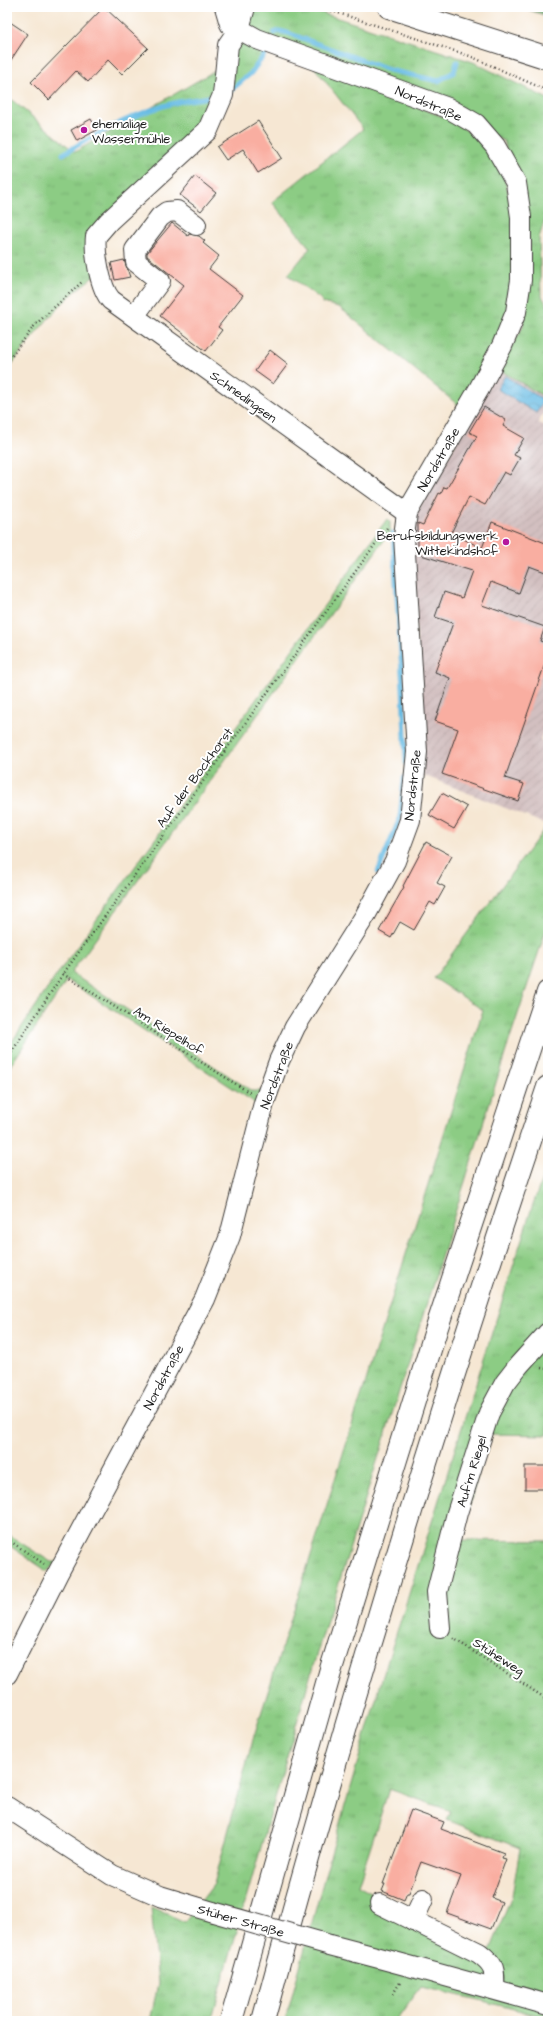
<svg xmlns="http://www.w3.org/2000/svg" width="555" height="2028" font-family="'Architects Daughter',sans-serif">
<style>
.industrial{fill:url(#industrial-furrows)}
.grass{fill:url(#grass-tufts);stroke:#547450;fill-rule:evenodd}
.forest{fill:url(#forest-firs);stroke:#466647}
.water{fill:url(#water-waves);stroke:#426c80}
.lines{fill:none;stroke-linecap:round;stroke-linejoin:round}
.stream{stroke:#68bce4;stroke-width:5}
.building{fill:#f9aea1}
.minor-casing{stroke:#3d3a37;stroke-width:22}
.major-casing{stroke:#3d3a37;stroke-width:24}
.highway-casing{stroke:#3d3a37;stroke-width:24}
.path{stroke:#3d3a37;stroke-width:2.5;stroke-dasharray:1 3;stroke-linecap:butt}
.minor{stroke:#fff;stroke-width:20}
.major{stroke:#fff;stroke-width:22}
.highway{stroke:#fff;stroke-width:22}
.minor-bridge-casing{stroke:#3d3a37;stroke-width:22;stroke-linecap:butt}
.minor-bridge{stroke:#fff;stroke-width:20}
.poi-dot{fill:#b5179e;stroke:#fff;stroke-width:1.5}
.labels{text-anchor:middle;stroke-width:4;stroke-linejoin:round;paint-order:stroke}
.street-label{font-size:13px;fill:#1c1c1c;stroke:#fff}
.poi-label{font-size:13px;fill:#1c1c1c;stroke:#fff;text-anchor:start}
</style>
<defs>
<pattern id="industrial-furrows" width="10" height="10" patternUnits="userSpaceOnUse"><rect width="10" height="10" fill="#d2bfc0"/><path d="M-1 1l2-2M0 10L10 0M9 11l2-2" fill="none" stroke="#b4a4a4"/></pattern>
<pattern id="grass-tufts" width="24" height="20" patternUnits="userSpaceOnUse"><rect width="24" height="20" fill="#8ccc84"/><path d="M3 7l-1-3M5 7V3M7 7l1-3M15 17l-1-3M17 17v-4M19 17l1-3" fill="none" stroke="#78af71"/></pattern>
<pattern id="forest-firs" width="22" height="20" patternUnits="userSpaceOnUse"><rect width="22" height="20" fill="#71b072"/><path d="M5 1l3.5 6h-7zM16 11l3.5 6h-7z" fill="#5c8e5d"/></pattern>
<pattern id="water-waves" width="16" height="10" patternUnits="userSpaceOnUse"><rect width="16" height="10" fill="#68bce4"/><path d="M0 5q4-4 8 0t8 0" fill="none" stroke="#5aa1c3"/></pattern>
</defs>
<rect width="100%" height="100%" fill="#fff"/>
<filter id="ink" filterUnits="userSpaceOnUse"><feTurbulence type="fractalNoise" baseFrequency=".025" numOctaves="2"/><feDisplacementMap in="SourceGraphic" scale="8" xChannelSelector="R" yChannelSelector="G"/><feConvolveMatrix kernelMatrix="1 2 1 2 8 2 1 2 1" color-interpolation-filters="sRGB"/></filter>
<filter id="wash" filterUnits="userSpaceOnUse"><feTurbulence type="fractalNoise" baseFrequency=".012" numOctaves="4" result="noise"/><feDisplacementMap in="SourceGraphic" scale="16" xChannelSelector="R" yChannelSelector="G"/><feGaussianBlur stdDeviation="0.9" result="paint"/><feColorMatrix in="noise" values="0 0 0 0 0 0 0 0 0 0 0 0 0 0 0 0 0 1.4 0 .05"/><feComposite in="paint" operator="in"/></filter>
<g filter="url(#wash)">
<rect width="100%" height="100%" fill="#f6e7d3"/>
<!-- industrial -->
<path class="industrial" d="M 498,369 L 548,399 L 548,407 L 538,422 L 548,429 L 548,717 L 540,740 L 548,743 L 548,825 L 423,775 L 413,556 L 416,513 Z"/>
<!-- grass -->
<g class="grass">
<path d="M 250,7 L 304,7 L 473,62 L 548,99 L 548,210 L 539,238 L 541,294 L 548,307 L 548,399 L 498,369 L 523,327 L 530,244 L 504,141 L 264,36 L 250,26 Z"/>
<path d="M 239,41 L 271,50 L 226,96 L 104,241 L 96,275 C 60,300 33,336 7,371 L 7,307 L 10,306 L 7,306 L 7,96 L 75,152 L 228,63 Z"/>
<path d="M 314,67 L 454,121 C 466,131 481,140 491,153 C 513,184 513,221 513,258 C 512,276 513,297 507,315 C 496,347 476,377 458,405 L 339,307 L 322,303 L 322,300 L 288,275 L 310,248 L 272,202 L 363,129 Z"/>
<path d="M 387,519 L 390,522 L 390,532 L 71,973 L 252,1091 L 262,1091 L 257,1106 L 251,1100 L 67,980 L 7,1071 L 7,1049 L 58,973 Z"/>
<path d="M 548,824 L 548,924 L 510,1038 L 316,1656 L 211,2021 L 150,2021 L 158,1984 L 151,1907 L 185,1922 L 214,1884 L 253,1739 L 483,1010 L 434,978 Z"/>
<path d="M 548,1163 L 548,1435 L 489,1434 L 460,1540 L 548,1541 L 548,2018 L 483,2001 L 421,1987 L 396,2021 L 285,2021 L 328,1864 L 381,1682 L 532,1207 ZM 389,1789 L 451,1811 L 447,1820 L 520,1848 L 512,1896 L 490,1951 L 424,1921 L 358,1885 Z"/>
<path d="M 7,1534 L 51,1562 L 58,1562 L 46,1572 L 44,1569 L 7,1544 Z"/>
</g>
<!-- forest -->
<path class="forest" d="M 519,7 L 548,7 L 548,16 Z"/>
<!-- water -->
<path class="water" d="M 505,376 L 544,400 L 536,413 L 497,389 Z"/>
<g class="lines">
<!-- stream -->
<g class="stream">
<path d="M 274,33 L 279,31 L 288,33 L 389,70 L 438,81 L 454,72 L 457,62"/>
<path d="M 231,90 L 251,73 L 269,48"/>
<path d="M 63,154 C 99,132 136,112 178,102 C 191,99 204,99 217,95"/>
<path d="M 393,534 L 403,688 L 406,764"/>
<path d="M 378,872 L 400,818 L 404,778"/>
</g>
</g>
<g id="blocks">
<!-- building -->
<g class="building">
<path d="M 104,7 L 148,48 L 122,74 L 108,60 L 88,82 L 76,71 L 49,100 L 31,82 Z"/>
<path d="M 7,20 L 28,34 L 7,66 Z"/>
<path d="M 91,119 L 97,130 L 77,141 L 71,130 Z"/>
<path d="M 258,121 L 282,158 L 258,173 L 243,149 L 226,160 L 217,147 Z"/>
<path d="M 195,176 L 216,193 L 201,211 L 180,195 Z"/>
<path d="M 172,223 L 188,236 L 189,234 L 199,236 L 205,241 L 203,243 L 219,256 L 209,269 L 243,295 L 218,327 L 222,330 L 206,351 L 160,316 L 184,285 L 147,256 L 147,253 Z"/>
<path d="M 124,260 L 130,277 L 115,280 L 111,263 Z"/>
<path d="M 270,350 L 288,364 L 273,384 L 255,371 Z"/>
<path d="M 484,407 L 506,420 L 503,426 L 524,438 L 514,455 L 520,458 L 510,475 L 504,472 L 485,505 L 469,497 L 451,533 L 482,548 L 492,522 L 548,544 L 548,573 L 529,566 L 519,593 L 491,582 L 482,605 L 545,627 L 540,641 L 548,644 L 548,655 L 505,778 L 524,784 L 518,801 L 442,774 L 458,729 L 435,721 L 450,678 L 435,672 L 453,623 L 435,617 L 444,592 L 462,598 L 472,571 L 418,554 L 418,523 L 423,525 L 439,493 L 441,494 L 444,487 L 447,488 L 477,436 L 469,432 Z"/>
<path d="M 442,793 L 467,807 L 454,829 L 429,815 Z"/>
<path d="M 426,842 L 452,856 L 437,883 L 445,887 L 435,905 L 430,902 L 414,930 L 400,922 L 391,938 L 379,931 L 404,887 L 403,886 Z"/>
<rect x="525" y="1466" width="22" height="23"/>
<path d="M 411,1810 L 444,1822 L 441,1829 L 504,1853 L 502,1858 L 506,1859 L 492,1898 L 502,1902 L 491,1929 L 447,1913 L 461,1876 L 421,1862 L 409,1893 L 407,1893 L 404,1900 L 382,1891 L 385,1884 L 383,1884 Z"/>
</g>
</g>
</g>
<g filter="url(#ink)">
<use href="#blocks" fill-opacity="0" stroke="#3d3a37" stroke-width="1"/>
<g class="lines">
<!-- minor casing -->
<g class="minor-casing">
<g id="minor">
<path d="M 245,7 L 239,29 L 228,45 L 223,95 L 208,130 L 109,221 L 96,236 C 94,252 100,288 111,300 L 407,513"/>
<path d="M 134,316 L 160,281 L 136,262 L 135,250 L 160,217 L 167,212 L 177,211 L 196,225"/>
<path d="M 440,1628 L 437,1592 L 457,1513 L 489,1413 L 505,1383 L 519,1365 L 548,1333"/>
<path d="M 7,1674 L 58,1573 L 205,1299 L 230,1236 L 264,1103 L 279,1061 L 295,1027 L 365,916 L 395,861 L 410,820 L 417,752 L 404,536 L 407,513 L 412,504 L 479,389 L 502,346 L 516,312 L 521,280 L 521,217 L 516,183 L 495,146 L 476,124 L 448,108 L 257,39 L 230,24 L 225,7"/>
<path d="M 7,1807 L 112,1875 L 160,1896 L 213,1912"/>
<path d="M 380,1904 L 479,1953 C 495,1965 495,1969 494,1989"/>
<path d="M 413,1921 L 423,1899"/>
<path d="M 330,1945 C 403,1964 476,1984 548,2005"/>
</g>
</g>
<!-- major casing -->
<g class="major-casing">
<path id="major" d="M 389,7 L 548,58"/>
</g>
<!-- highway casing -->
<g class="highway-casing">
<g id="highway">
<path d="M 231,2021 L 331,1669 L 437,1327 L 548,992"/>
<path d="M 263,2021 C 348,1706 444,1396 548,1087"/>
</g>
</g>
<!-- path -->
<g class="path">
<path d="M 320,7 L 470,56 L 548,91"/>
<path d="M 7,362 L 35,325 L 83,281"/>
<path d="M 63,974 L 250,1093"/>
<path d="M 7,1059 L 63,974 L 387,528"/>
<path d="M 541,1368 L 548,1369"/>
<path d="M 7,1539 L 44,1564"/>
<path d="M 453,1638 L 548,1700"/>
<path d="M 393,1994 L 401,1981"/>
</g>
<!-- minor -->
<use href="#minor" class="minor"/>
<!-- major -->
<use href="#major" class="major"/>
<!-- highway -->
<use href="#highway" class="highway"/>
<!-- minor-bridge casing -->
<g class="minor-bridge-casing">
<path id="minor-bridge" d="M 213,1912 L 330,1945"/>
</g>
<!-- minor-bridge -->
<use href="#minor-bridge" class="minor-bridge"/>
</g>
</g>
<!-- markers -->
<g class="poi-dot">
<circle cx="84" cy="130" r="4"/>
<circle cx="506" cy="542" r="4"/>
</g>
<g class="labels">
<!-- street labels -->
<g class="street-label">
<text transform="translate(429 103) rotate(23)" y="5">Nordstraße</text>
<text transform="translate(244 396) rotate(36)" y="5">Schnedingsen</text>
<text transform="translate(438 459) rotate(-60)" y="5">Nordstraße</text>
<text transform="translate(194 777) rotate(-54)" y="5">Auf der Bockhorst</text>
<text transform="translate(412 785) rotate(-84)" y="5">Nordstraße</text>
<text transform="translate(169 1030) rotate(32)" y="5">Am Riepelhof</text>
<text transform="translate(276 1075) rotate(-69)" y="5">Nordstraße</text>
<text transform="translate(163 1377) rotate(-62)" y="5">Nordstraße</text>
<text transform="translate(471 1471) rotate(-73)" y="5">Auf'm Riegel</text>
<text transform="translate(499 1656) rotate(33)" y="5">Stüheweg</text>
<text transform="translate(241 1920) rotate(16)" y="5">Stüher Straße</text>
</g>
<!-- poi labels -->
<g class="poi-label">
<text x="92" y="128">ehemalige<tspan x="92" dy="15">Wassermühle</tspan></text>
<text x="498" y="540" text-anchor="end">Berufsbildungswerk<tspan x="498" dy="15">Wittekindshof</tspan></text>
</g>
</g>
<!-- margin -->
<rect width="555" height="2028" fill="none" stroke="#fff" stroke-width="24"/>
</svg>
